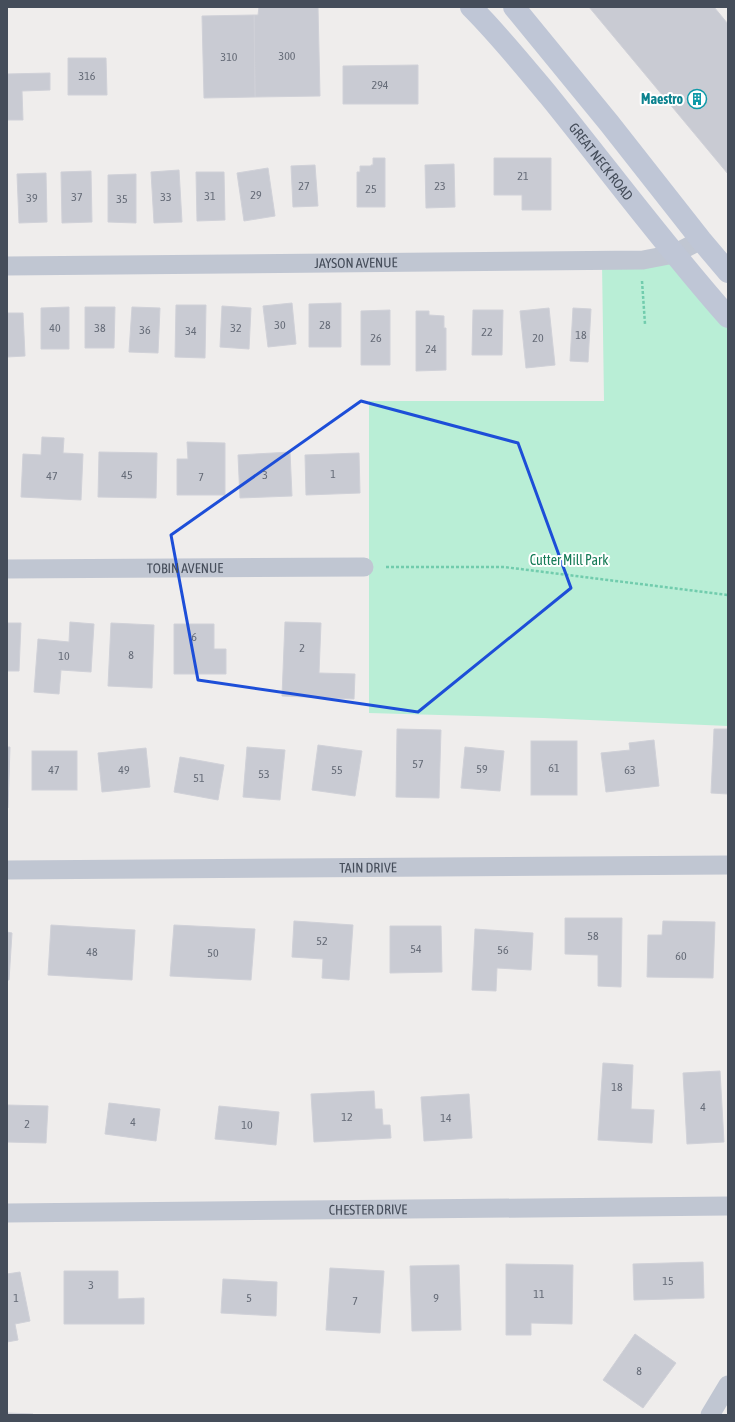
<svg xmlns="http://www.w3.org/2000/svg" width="735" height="1422" font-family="'Asap Condensed',sans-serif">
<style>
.green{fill:#b9eed6}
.building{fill:#c9cbd3;stroke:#d0d1d8}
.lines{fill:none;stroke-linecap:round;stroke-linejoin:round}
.path{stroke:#71ccad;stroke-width:2.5;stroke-dasharray:3 2;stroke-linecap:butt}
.minor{stroke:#c0c6d2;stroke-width:19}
.secondary{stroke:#bfc6d6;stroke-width:22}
.marked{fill:none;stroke:#1d4ed8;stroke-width:3;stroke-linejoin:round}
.labels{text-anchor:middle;stroke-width:4;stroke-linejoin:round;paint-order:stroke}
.number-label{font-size:12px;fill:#666c78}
.culture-label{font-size:14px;font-weight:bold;fill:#0d838f;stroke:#fff;text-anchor:end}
.street-label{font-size:14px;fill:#454d5a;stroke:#fff}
.park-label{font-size:14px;fill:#167b57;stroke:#fff}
</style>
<rect width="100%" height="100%" fill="#efedec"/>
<!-- green -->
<path class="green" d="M 680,261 L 728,316 L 728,726 L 543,718 L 369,713 L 369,401 L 604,401 L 602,263 Z"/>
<!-- building -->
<g class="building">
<path d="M 259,7 L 318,7 L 320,96 L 255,97 L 254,15 L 258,15 Z"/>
<path d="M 589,7 L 714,7 L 728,24 L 728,174 Z"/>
<path d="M 254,15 L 255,97 L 204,98 L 202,16 Z"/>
<path d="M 68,58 L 106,58 L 107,95 L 68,95 Z"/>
<path d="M 418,65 L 418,104 L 343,104 L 343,66 Z"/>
<path d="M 50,73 L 50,90 L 22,91 L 23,120 L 7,120 L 7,74 Z"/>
<path d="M 373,158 L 385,158 L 385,207 L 357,207 L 357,172 L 360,172 L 360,166 L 371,166 L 371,165 L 373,165 Z"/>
<path d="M 494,158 L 551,158 L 551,210 L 522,210 L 522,195 L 494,195 Z"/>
<path d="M 454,164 L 455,207 L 426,208 L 425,165 Z"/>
<path d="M 315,165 L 318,206 L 293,207 L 291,166 Z"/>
<path d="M 268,168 L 275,216 L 244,221 L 237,173 Z"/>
<path d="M 179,170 L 182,222 L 154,223 L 151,172 Z"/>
<path d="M 91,171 L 92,222 L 62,223 L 61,172 Z"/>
<path d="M 196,172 L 224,172 L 225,220 L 197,221 Z"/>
<path d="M 46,173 L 47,222 L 19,223 L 17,174 Z"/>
<path d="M 136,174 L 136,223 L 108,222 L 108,175 Z"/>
<path d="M 292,303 L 296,344 L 268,347 L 263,306 Z"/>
<path d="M 341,303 L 341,347 L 309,347 L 309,304 Z"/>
<path d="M 176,305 L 206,305 L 205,358 L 175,357 Z"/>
<path d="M 222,306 L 251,308 L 249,349 L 220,347 Z"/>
<path d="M 69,307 L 69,349 L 41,349 L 41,308 Z"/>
<path d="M 85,307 L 115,307 L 114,348 L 85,348 Z"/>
<path d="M 132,307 L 160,308 L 158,353 L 129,352 Z"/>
<path d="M 549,308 L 555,365 L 526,368 L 520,311 Z"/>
<path d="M 573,308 L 591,309 L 588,362 L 570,361 Z"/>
<path d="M 390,310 L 390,365 L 361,365 L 361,311 Z"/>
<path d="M 473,310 L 503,310 L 502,355 L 472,355 Z"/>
<path d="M 416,311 L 429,311 L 429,315 L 444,316 L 444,328 L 446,328 L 446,370 L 416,371 Z"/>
<path d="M 7,313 L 23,313 L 25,356 L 7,357 Z"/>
<path d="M 42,437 L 64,438 L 63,453 L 83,454 L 81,500 L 21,497 L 23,454 L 41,455 Z"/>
<path d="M 187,442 L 225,443 L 225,495 L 177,495 L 177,459 L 188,459 Z"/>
<path d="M 99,452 L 157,453 L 156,498 L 98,497 Z"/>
<path d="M 290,452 L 292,496 L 240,498 L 238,455 Z"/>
<path d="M 359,453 L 360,493 L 306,495 L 305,455 Z"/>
<path d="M 70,622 L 94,624 L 91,672 L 61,670 L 59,694 L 34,692 L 38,639 L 69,642 Z"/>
<path d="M 285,622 L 321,623 L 319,673 L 355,674 L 354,699 L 282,696 Z"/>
<path d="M 7,623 L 21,623 L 19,671 L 7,671 Z"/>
<path d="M 111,623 L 154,625 L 152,688 L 108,686 Z"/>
<path d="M 174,624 L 214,624 L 214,649 L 226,649 L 226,674 L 174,674 Z"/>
<path d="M 397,729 L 441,730 L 439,798 L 396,797 Z"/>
<path d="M 714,729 L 728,729 L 728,794 L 711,793 Z"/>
<path d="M 654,740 L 659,786 L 606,792 L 601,753 L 630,750 L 629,743 Z"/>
<rect x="531" y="741" width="46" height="54"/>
<path d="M 318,745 L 362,751 L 355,796 L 312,790 Z"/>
<path d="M 7,747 L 10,747 L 8,808 L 7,808 Z"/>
<path d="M 247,747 L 285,750 L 280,800 L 243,797 Z"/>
<path d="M 465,747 L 504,751 L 500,791 L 461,788 Z"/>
<path d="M 146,748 L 150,787 L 102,792 L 98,753 Z"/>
<rect x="32" y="751" width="45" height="39"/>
<path d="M 180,757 L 224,765 L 218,800 L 174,792 Z"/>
<path d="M 565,918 L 622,918 L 621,987 L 598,986 L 598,955 L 565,954 Z"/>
<path d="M 294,921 L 353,925 L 349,980 L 322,978 L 323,959 L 292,957 Z"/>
<path d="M 663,921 L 715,922 L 713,978 L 647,977 L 648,935 L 662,935 Z"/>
<path d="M 51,925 L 135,930 L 132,980 L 48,975 Z"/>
<path d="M 174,925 L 255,929 L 251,980 L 170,976 Z"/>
<path d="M 390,926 L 441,926 L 442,972 L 390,973 Z"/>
<path d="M 475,929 L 533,933 L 531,970 L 497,968 L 496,991 L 472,990 Z"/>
<path d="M 7,932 L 12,933 L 9,980 L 7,980 Z"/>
<path d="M 603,1063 L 633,1065 L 631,1109 L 654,1110 L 652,1143 L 598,1140 Z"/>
<path d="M 720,1071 L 724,1142 L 687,1144 L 683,1073 Z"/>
<path d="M 374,1091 L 375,1109 L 382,1109 L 383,1125 L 390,1125 L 391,1138 L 314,1142 L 311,1094 Z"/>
<path d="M 469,1094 L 472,1138 L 424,1141 L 421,1097 Z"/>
<path d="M 109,1103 L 160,1109 L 156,1141 L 105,1134 Z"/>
<path d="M 7,1105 L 48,1106 L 46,1143 L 7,1142 Z"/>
<path d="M 219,1106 L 279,1112 L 276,1145 L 215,1139 Z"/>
<path d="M 703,1262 L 704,1298 L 634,1300 L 633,1264 Z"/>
<path d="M 506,1264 L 573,1265 L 572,1324 L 531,1323 L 531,1335 L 506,1335 Z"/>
<path d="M 459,1265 L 461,1330 L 412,1331 L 410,1266 Z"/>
<path d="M 330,1268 L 384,1271 L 380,1333 L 326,1330 Z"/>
<path d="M 64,1271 L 118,1271 L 118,1299 L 144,1298 L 144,1324 L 64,1324 Z"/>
<path d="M 20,1272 L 30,1321 L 15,1324 L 18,1340 L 7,1342 L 7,1274 Z"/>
<path d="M 223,1279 L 277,1282 L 276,1316 L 221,1313 Z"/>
<path d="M 635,1334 L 676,1363 L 643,1408 L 603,1380 Z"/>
<path d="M 7,1413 L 33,1414 L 33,1415 L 7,1415 Z"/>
</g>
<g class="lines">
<!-- path -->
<g class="path">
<path d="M 642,281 L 645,324"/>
<path d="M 386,567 L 504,567 L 728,595"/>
</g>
<!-- minor -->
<g class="minor">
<path id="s1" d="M 7,266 L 643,260 L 674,254 L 701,240"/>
<path id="s2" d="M 7,569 L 364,567"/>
<path id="s3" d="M 7,870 L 728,865"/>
<path id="s4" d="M 7,1213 L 728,1206"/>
<path d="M 710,1415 L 728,1385"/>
</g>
<!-- secondary -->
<g class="secondary">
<path id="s5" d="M 471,7 C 499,35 524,66 549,96 C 609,170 665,246 728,317"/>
<path d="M 514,7 L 609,123 L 701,240 L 728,272"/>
</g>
</g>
<!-- marked area -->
<path class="marked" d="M 361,401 L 518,443 L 571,588 L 418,712 L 198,680 L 171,535 Z"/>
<!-- icons -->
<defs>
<g id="building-ring" transform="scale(1)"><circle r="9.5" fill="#fff" stroke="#0f9aa8" stroke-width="1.5"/><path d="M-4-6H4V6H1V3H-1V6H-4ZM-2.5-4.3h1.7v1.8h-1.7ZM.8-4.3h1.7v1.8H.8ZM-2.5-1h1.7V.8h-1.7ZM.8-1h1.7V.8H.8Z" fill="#0f9aa8"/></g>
</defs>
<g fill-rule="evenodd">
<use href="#building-ring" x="697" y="99"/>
</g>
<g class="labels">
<!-- number labels -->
<g class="number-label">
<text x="287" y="60">300</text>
<text x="229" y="61">310</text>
<text x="87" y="80">316</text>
<text x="380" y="89">294</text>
<text x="523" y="180">21</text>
<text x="304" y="190">27</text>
<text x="440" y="190">23</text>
<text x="371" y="193">25</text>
<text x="256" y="199">29</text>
<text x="210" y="200">31</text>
<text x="77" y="201">37</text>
<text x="166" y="201">33</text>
<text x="32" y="202">39</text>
<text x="122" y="203">35</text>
<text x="280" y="329">30</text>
<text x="325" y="329">28</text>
<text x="55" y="332">40</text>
<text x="100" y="332">38</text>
<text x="236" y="332">32</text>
<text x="145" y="334">36</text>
<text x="191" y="335">34</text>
<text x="487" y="336">22</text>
<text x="581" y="339">18</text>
<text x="376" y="342">26</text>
<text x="538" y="342">20</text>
<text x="431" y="353">24</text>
<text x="333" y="478">1</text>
<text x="127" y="479">45</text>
<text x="265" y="479">3</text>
<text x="52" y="480">47</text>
<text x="201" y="481">7</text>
<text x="194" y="641">6</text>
<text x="302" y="652">2</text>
<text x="131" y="659">8</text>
<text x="64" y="660">10</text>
<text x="418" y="768">57</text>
<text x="554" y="772">61</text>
<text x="482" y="773">59</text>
<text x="54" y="774">47</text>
<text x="124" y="774">49</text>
<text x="337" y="774">55</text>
<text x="630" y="774">63</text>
<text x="264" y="778">53</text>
<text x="199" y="782">51</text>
<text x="593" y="940">58</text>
<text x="322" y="945">52</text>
<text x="416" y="953">54</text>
<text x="503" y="954">56</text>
<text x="92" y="956">48</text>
<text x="213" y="957">50</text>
<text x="681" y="960">60</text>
<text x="617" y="1091">18</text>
<text x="703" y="1111">4</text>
<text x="347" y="1121">12</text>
<text x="446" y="1122">14</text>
<text x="133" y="1126">4</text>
<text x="27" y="1128">2</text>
<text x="247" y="1129">10</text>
<text x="668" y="1285">15</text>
<text x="91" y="1289">3</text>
<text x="539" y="1298">11</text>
<text x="16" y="1302">1</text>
<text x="249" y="1302">5</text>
<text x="436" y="1302">9</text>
<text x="355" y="1305">7</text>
<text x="639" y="1375">8</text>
</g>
<!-- culture labels -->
<g class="culture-label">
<text x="683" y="104">Maestro</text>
</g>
<!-- street labels -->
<g class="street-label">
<text dy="5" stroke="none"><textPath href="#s5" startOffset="202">GREAT NECK ROAD</textPath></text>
<text dy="5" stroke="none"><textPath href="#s1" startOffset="349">JAYSON AVENUE</textPath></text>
<text dy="5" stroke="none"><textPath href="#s2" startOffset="178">TOBIN AVENUE</textPath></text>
<text dy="5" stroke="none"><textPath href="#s3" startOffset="361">TAIN DRIVE</textPath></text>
<text dy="5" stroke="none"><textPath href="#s4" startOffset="361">CHESTER DRIVE</textPath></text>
</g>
<!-- park labels -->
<g class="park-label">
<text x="569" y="565">Cutter Mill Park</text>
</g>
</g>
<!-- border -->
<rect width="735" height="1422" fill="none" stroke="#454d5a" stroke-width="16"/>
</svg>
